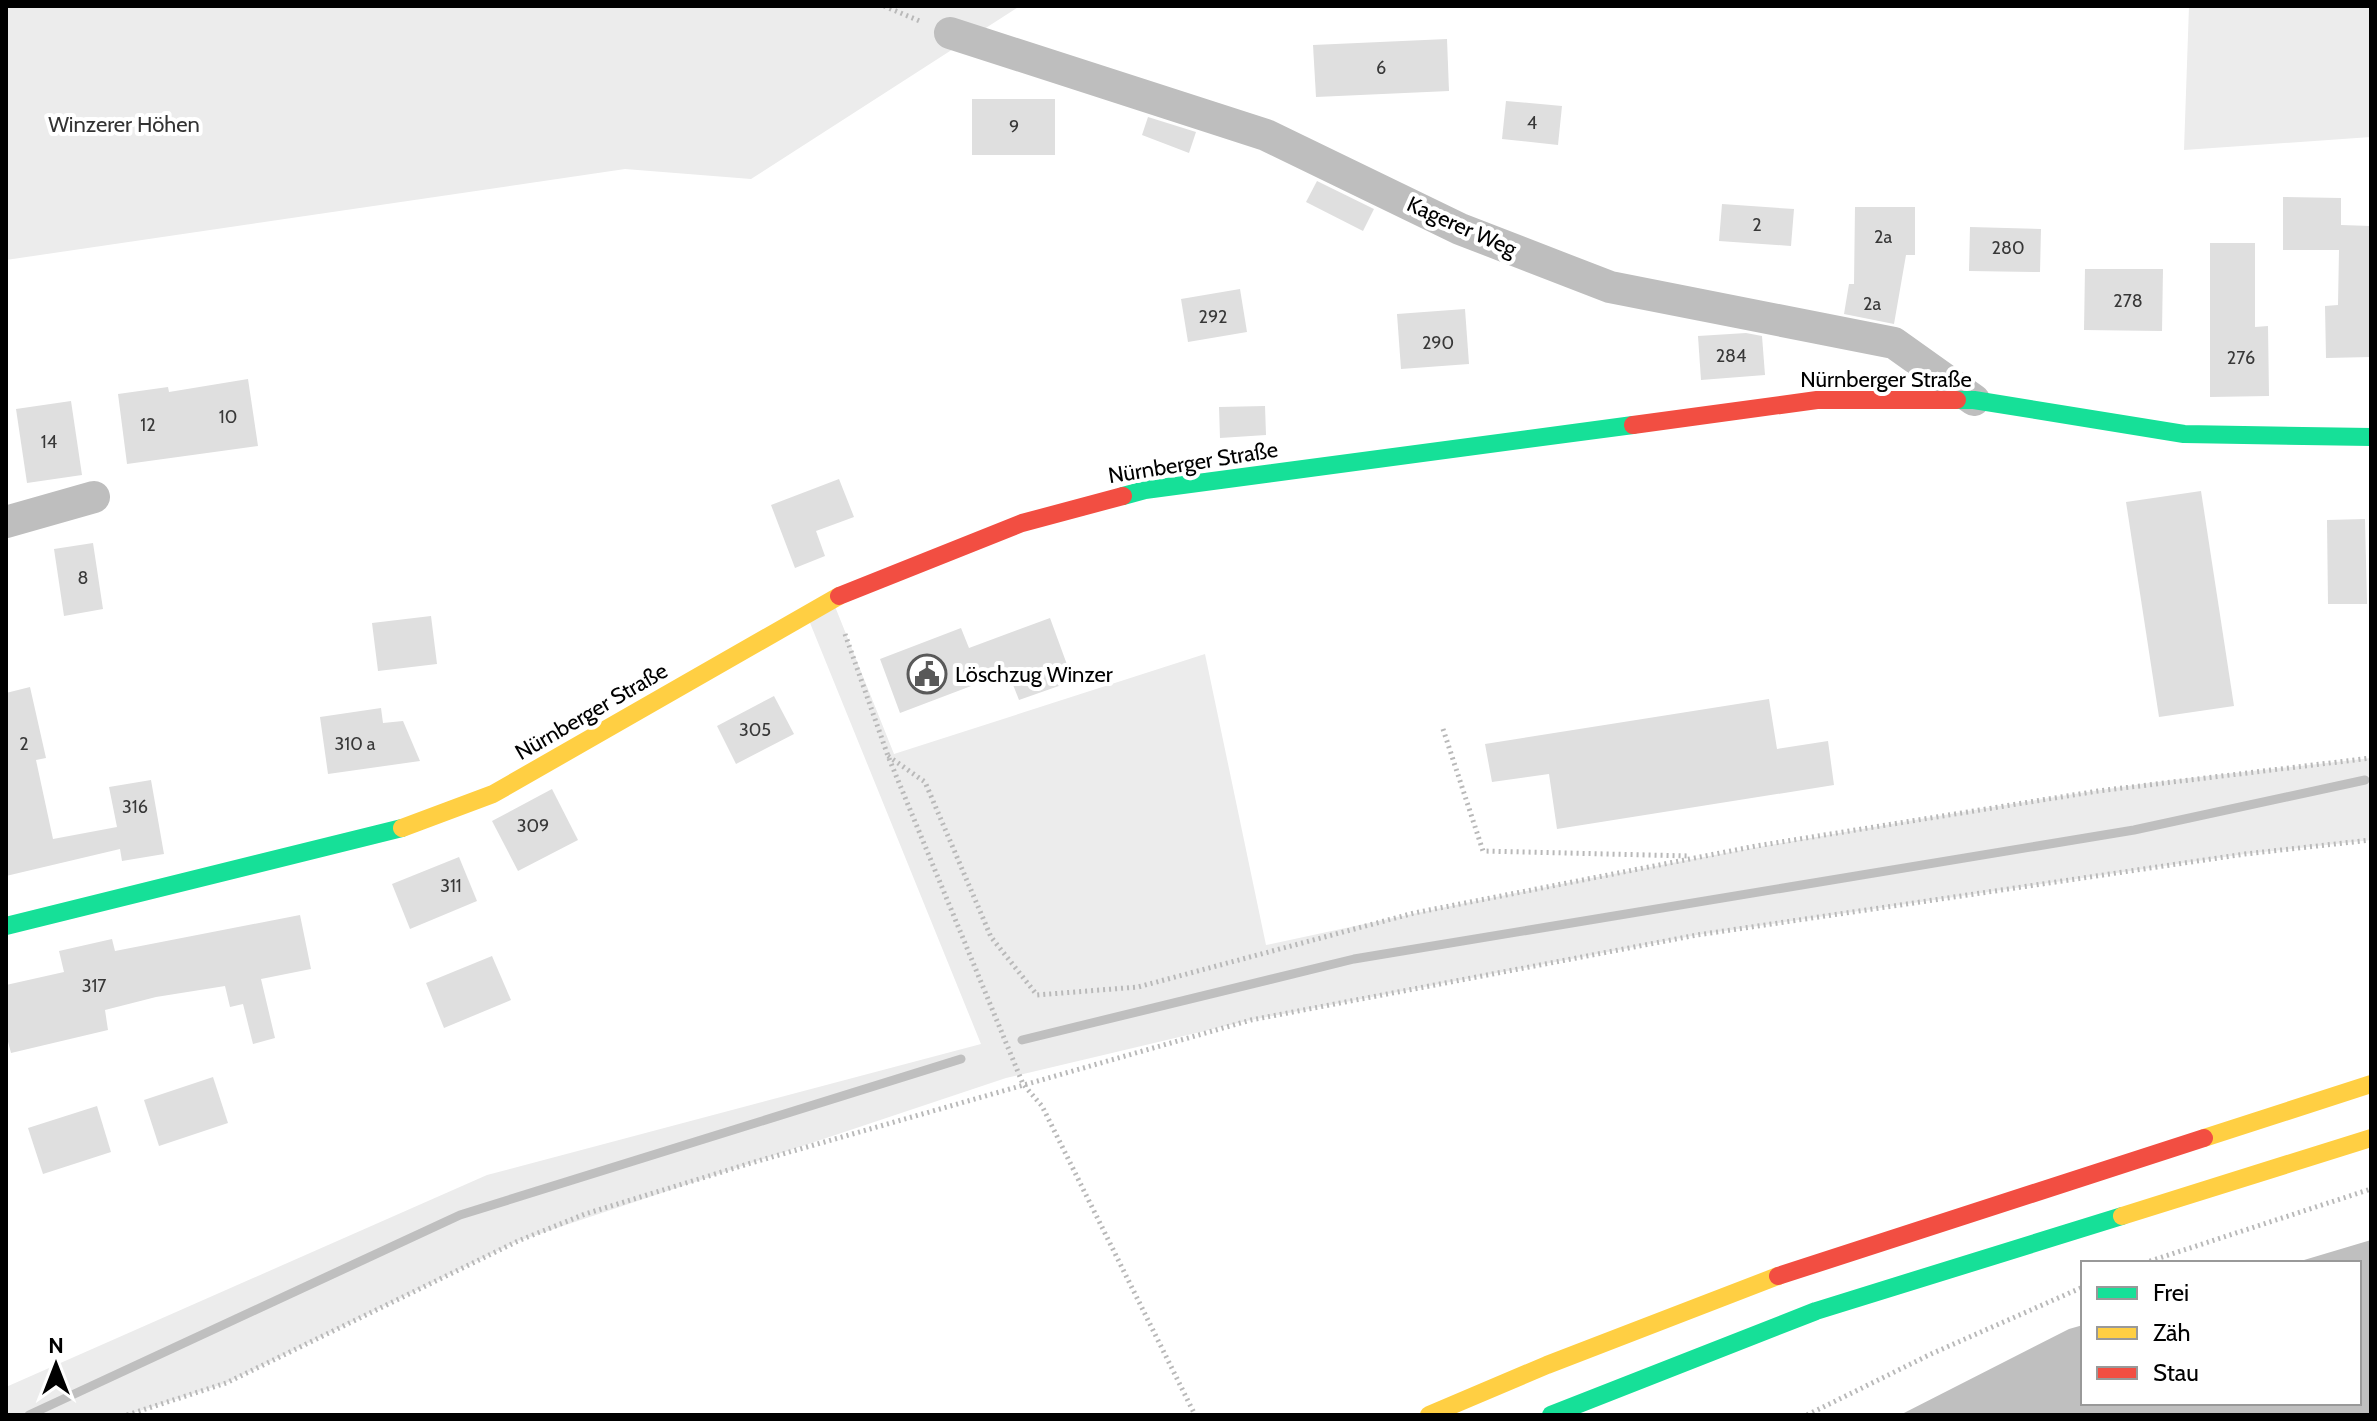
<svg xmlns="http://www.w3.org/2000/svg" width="2377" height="1421" font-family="Cabin,sans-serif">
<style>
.green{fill:#ececec}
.water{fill:#bfbfbf}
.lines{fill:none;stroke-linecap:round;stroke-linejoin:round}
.stream{stroke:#bfbfbf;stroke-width:9}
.building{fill:#dfdfdf}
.path{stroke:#b9b9b9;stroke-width:5;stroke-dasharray:2 4;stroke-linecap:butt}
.street{stroke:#bebebe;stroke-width:32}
.fast{stroke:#16e098;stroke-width:18}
.slow{stroke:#ffcf43;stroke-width:18}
.jam{stroke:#f24e42;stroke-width:18}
.labels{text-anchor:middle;stroke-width:8;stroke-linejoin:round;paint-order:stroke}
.number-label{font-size:18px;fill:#383838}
.park-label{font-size:22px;fill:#333;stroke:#fff}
.street-label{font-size:22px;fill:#000;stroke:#fff}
.poi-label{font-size:22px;fill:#000;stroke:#fff;text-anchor:start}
</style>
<rect width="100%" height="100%" fill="#fff"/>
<!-- green -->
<g class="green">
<path d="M 6,6 L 1020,6 L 751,179 L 625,169 L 6,260 Z"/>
<path d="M 2189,6 L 2371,6 L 2371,137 L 2184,150 Z"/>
<path d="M 832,599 L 894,754 L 1205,654 L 1266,945 C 1541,885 1817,834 2094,791 C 2186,777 2279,769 2371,758 L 2371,840 L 2245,854 L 1697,935 L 1251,1020 L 1006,1078 L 518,1241 L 226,1383 L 127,1415 L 6,1415 L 6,1387 L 487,1175 L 981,1044 L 806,613 Z"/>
</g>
<!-- water -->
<path class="water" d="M 2371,1240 L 2371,1415 L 1900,1415 L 2069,1329 L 2083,1325 L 2083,1403 L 2359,1403 L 2359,1263 L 2294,1263 Z"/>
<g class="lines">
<!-- stream -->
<g class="stream">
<path d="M 1022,1040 L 1354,959 L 2134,830 L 2365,780"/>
<path d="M 29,1415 L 460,1215 L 961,1059"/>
</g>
</g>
<!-- building -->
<g class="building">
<path d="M 1447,39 L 1449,91 L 1316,97 L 1313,45 Z"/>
<rect x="972" y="99" width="83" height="56"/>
<path d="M 1506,101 L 1562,106 L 1558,145 L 1502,139 Z"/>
<path d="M 1148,117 L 1196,132 L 1189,153 L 1142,135 Z"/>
<path d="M 1317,181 L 1374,209 L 1363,231 L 1306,202 Z"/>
<path d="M 2283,197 L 2341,198 L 2341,225 L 2371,226 L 2371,357 L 2326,358 L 2325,306 L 2338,305 L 2339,250 L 2283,250 Z"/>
<path d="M 1722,204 L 1794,209 L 1791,246 L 1719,241 Z"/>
<path d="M 1855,207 L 1915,207 L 1915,255 L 1906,255 L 1894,324 L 1844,314 L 1849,284 L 1854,284 Z"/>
<path d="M 1970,227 L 2041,229 L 2040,272 L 1969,271 Z"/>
<path d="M 2210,243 L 2255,243 L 2255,327 L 2268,326 L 2269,396 L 2210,397 Z"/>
<path d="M 2085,269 L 2163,269 L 2162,331 L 2084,330 Z"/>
<path d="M 1240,289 L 1247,332 L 1188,342 L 1181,299 Z"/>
<path d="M 1465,309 L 1469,364 L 1401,369 L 1397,314 Z"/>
<path d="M 1746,333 L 1762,336 L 1765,375 L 1701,380 L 1698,336 Z"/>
<path d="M 248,379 L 258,446 L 127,464 L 118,394 L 168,387 L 169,392 Z"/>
<path d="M 71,401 L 82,475 L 27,483 L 16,409 Z"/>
<path d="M 1265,406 L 1266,435 L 1220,438 L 1219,407 Z"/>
<path d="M 839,479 L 854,517 L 816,531 L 825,556 L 795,568 L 771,505 Z"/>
<path d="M 2201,491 L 2234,706 L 2159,717 L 2126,502 Z"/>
<path d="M 2365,519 L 2367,604 L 2328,604 L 2327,520 Z"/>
<path d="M 93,543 L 103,609 L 64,616 L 54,549 Z"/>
<path d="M 431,616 L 437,664 L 378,671 L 372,623 Z"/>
<path d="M 1050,618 L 1073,681 L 1019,700 L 1008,672 L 900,713 L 880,659 L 961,628 L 969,648 Z"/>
<path d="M 30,687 L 46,758 L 36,760 L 53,839 L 117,827 L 109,787 L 151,780 L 164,854 L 122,861 L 120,849 L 6,876 L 6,693 Z"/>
<path d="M 774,696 L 794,734 L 736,764 L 717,726 Z"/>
<path d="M 1769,699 L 1777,749 L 1828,741 L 1834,785 L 1557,829 L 1549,774 L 1492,782 L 1485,744 Z"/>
<path d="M 381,708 L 383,723 L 403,721 L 420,761 L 328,774 L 320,717 Z"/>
<path d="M 552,789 L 578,840 L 518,871 L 492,821 Z"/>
<path d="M 459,857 L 477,901 L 410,929 L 392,884 Z"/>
<path d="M 300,915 L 311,969 L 261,979 L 275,1038 L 253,1044 L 243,1004 L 230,1007 L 225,986 L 156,997 L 105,1010 L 108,1030 L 11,1053 L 6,1034 L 6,985 L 64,972 L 59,951 L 112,939 L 115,951 Z"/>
<path d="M 492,956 L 511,1000 L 444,1028 L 426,983 Z"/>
<path d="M 213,1077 L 228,1123 L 159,1146 L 144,1100 Z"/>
<path d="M 97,1106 L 111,1152 L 43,1174 L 28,1128 Z"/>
</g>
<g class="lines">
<!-- path -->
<g class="path">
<path d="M 884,6 L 922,22"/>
<path d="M 845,634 L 888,756 L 1023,1084 L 1042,1106 L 1195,1415"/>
<path d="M 1443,729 L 1483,851 L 1690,856"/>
<path d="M 888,756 L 925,782 L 991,937 L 1037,995 L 1138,987 L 1414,913 L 1756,846 L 2098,791 L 2371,758"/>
<path d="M 2144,1263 L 2371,1189"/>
<path d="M 127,1415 L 226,1383 L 518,1241 L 585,1214 L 751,1163 L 1251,1020 L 1697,935 L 2245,854 L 2371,840"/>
<path d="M 1807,1415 L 1931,1354 L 2083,1287"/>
</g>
<!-- street -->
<g class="street">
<path d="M 950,33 L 1266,135 L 1460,229 L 1610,287 L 1894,343 L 1974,400"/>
<path d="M 6,522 L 94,497"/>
</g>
<!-- fast -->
<g class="fast">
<path d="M 1957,400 L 1974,400 L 2184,434 L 2371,437"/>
<path d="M 1123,496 L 1145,490 L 1633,425"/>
<path d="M 6,926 L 402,828"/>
<path d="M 1551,1415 L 1816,1311 L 2122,1216"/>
</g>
<!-- slow -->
<g class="slow">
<path d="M 402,828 L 493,794 L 839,596"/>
<path d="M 2204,1138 L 2371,1084"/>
<path d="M 2122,1216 L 2371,1138"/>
<path d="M 1429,1415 L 1547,1365 L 1778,1276"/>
</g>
<!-- jam -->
<g class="jam">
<path d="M 1633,425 L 1817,400 L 1957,400"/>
<path d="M 839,596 L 1022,523 L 1123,496"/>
<path d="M 1778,1276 L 2204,1138"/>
</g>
</g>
<!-- icons -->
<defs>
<g id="civic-ring" transform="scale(2)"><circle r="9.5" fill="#fff" stroke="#595959" stroke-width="1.5"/><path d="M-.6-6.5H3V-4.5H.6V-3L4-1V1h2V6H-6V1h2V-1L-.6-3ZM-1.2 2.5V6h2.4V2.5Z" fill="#595959"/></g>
</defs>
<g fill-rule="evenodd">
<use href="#civic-ring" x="927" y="674"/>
</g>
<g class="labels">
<!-- number labels -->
<g class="number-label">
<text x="1381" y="74">6</text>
<text x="1532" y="129">4</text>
<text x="1014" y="133">9</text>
<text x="1757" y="231">2</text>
<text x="1883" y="243">2a</text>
<text x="2008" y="254">280</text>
<text x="2128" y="307">278</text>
<text x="1872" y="310">2a</text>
<text x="1213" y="323">292</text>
<text x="1438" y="349">290</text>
<text x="1731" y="362">284</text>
<text x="2241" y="364">276</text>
<text x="228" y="423">10</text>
<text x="148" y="431">12</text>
<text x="49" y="448">14</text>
<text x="83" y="584">8</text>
<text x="755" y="736">305</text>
<text x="24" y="750">2</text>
<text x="355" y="750">310 a</text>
<text x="135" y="813">316</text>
<text x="533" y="832">309</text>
<text x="451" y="892">311</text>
<text x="94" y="992">317</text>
</g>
<!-- park labels -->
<g class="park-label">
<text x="124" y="132">Winzerer Höhen</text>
</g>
<!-- street labels -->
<g class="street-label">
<text transform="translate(1462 226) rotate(24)" y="8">Kagerer Weg</text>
<text x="1886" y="387">Nürnberger Straße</text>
<text transform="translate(1193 462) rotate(-9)" y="8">Nürnberger Straße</text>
<text transform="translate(591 711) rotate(-30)" y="8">Nürnberger Straße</text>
</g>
<!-- poi labels -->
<g class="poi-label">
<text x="955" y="682">Löschzug Winzer</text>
</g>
</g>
<!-- border -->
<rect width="2377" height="1421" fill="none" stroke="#000000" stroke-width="16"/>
<!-- legend -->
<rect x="2081" y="1261" width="280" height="144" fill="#ffffff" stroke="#999999" stroke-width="2"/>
<rect x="2097" y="1287" width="40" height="12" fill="#16e098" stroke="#999999" stroke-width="2"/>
<text x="2153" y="1301" font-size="24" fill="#000000">Frei</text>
<rect x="2097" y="1327" width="40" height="12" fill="#ffcf43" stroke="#999999" stroke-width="2"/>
<text x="2153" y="1341" font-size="24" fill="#000000">Zäh</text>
<rect x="2097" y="1367" width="40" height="12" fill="#f24e42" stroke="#999999" stroke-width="2"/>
<text x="2153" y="1381" font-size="24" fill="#000000">Stau</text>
<!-- north arrow -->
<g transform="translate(56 1365)" stroke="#ffffff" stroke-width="6" paint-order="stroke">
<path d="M0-6L14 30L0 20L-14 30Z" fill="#000000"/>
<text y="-12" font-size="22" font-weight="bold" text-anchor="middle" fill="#000000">N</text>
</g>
</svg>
